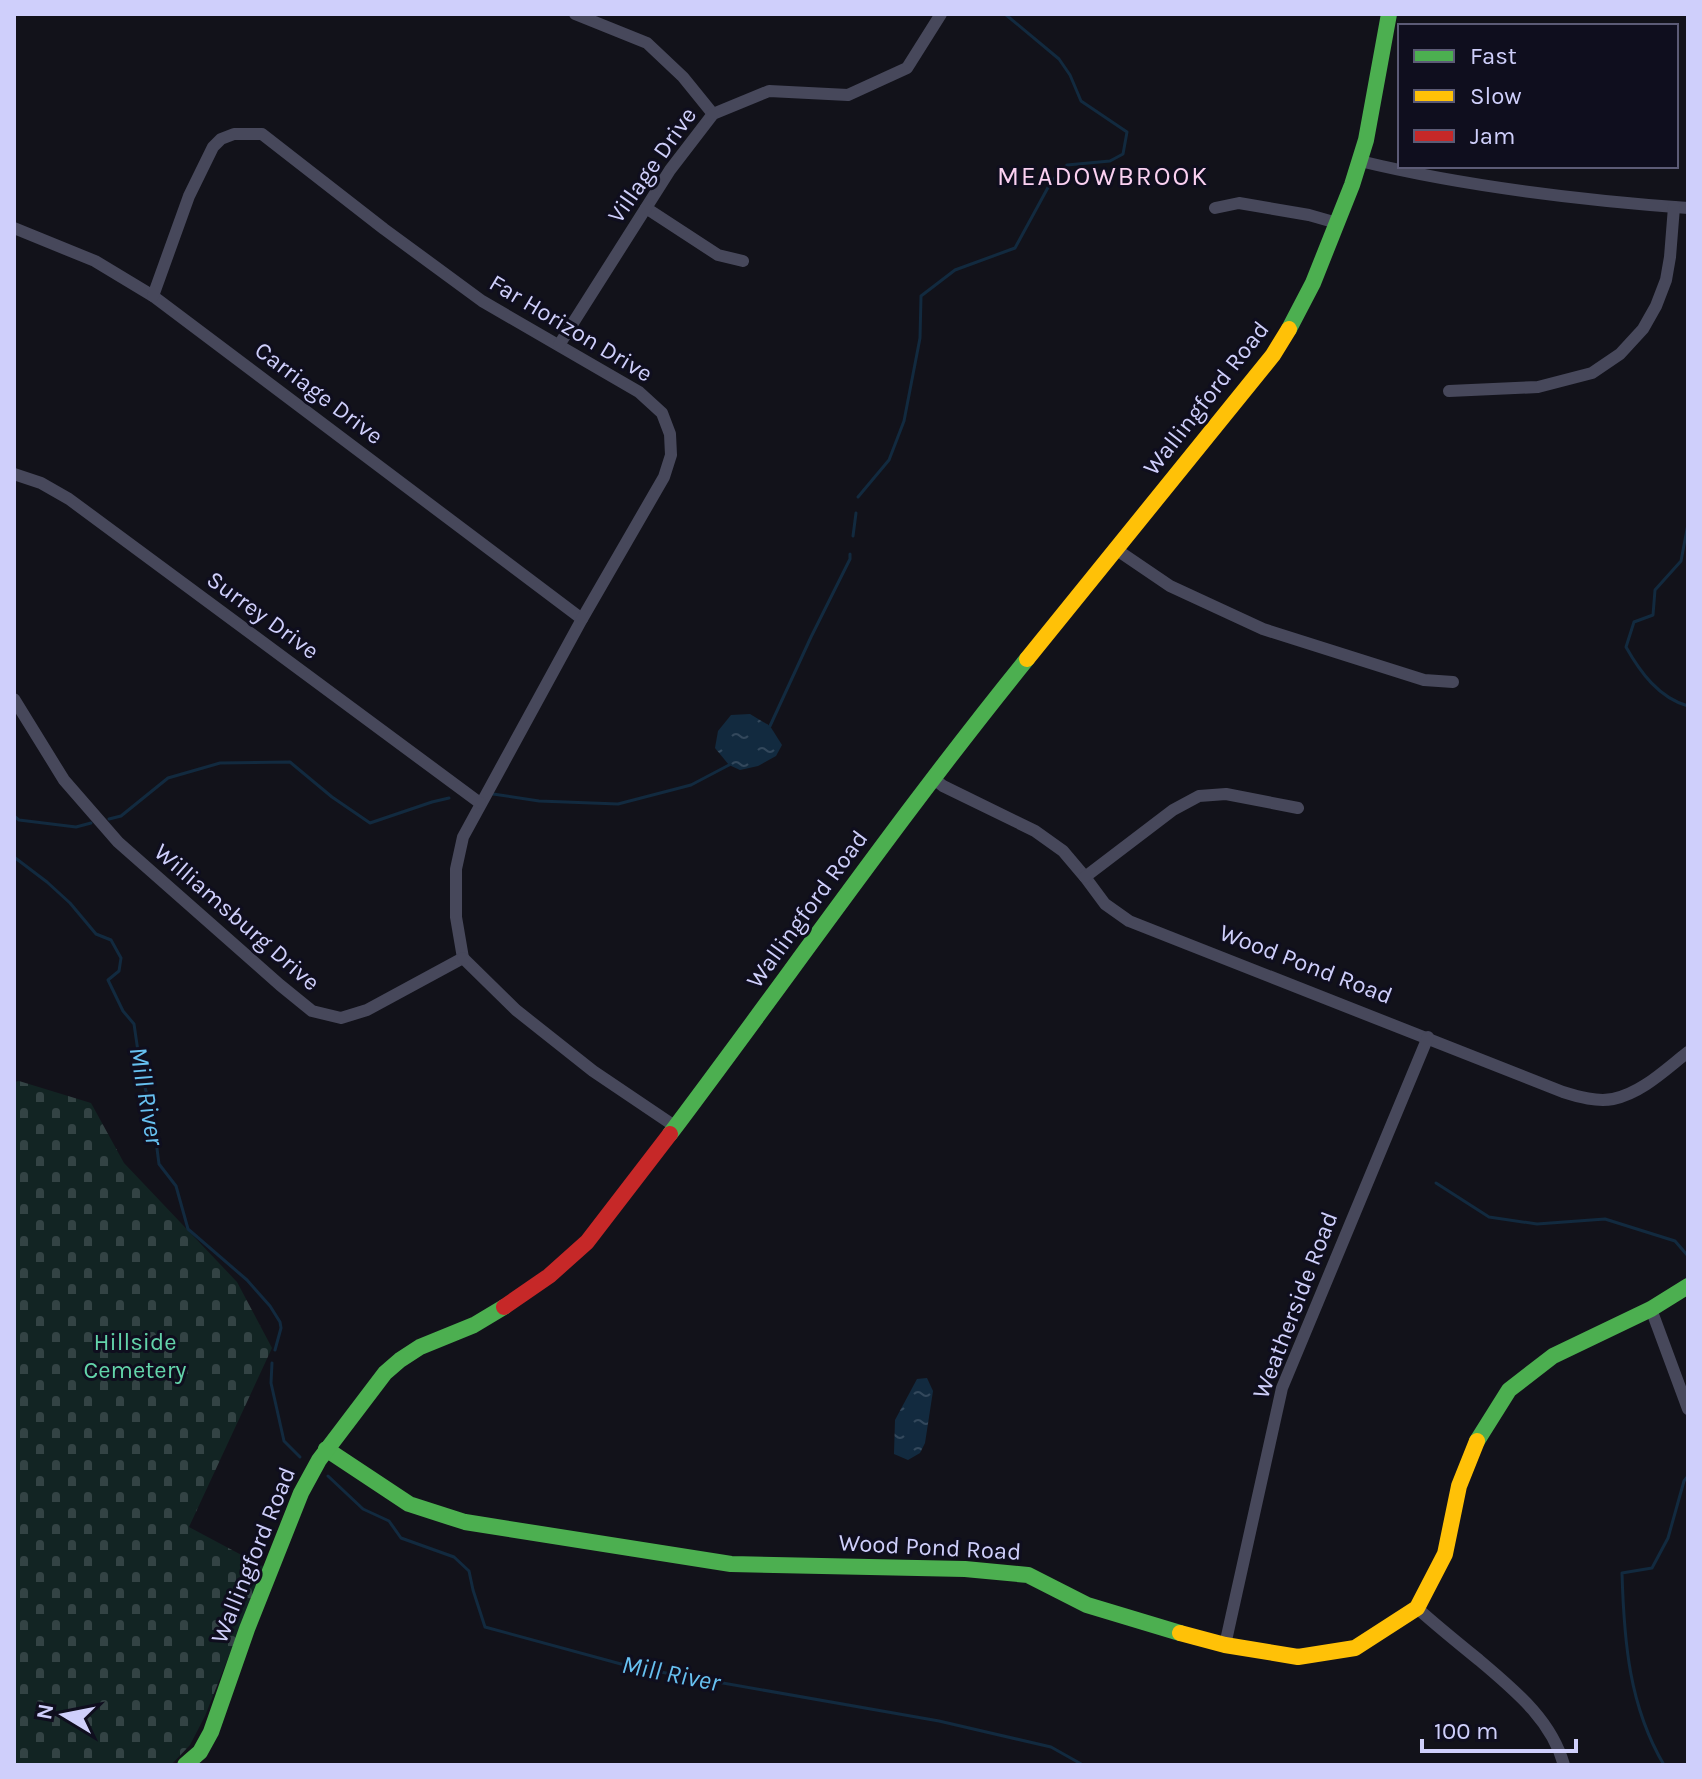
<svg xmlns="http://www.w3.org/2000/svg" width="1702" height="1779" font-family="Karla,sans-serif">
<style>
.cemetery{fill:url(#cemetery-stones)}
.water{fill:url(#water-ripples)}
.lines{fill:none;stroke-linecap:round;stroke-linejoin:round}
.stream{stroke:#122a3f;stroke-width:3}
.street{stroke:#47485b;stroke-width:12}
.fast{stroke:#4caf50;stroke-width:16}
.slow{stroke:#ffc107;stroke-width:16}
.jam{stroke:#c62828;stroke-width:16}
.labels{text-anchor:middle;stroke-width:6;stroke-linejoin:round;paint-order:stroke}
.street-label{font-size:24px;fill:#cfcffb;stroke:#0f0e1e}
.park-label{font-size:24px;fill:#63d4aa;stroke:#0f0e1e}
.neighbourhood-label{font-size:26px;letter-spacing:2px;fill:#fbd1f1;stroke:#0f0e1e}
.water-label{font-size:26px;font-style:italic;fill:#67c1f1;stroke:#0f0e1e}
</style>
<defs>
<pattern id="cemetery-stones" width="16" height="16" patternUnits="userSpaceOnUse" patternTransform="scale(2)"><rect width="16" height="16" fill="#122423"/><path d="M2 7V4a2 2 0 0 1 4 0v3zM10 15v-3a2 2 0 0 1 4 0v3z" fill="#334344"/></pattern>
<pattern id="water-ripples" width="26" height="14" patternUnits="userSpaceOnUse" patternTransform="scale(2)"><rect width="26" height="14" fill="#122a3f"/><path d="M2 4q2-2 4 0t4 0M15 11q2-2 4 0t4 0" fill="none" stroke="#33485c"/></pattern>
</defs>
<rect width="100%" height="100%" fill="#12121a"/>
<!-- cemetery -->
<path class="cemetery" d="M 19,1081 L 91,1103 L 124,1163 L 237,1282 L 272,1348 L 189,1527 L 264,1567 L 205,1716 L 190,1745 L 171,1765 L 14,1765 L 14,1082 Z"/>
<!-- water -->
<g class="water">
<path d="M 750,714 L 770,726 L 782,745 L 776,756 L 758,766 L 740,770 L 729,765 L 715,748 L 718,731 L 731,715 Z"/>
<path d="M 927,1378 L 933,1391 L 925,1443 L 920,1453 L 908,1460 L 894,1454 L 895,1420 L 917,1379 Z"/>
</g>
<g class="lines">
<!-- stream -->
<g class="stream">
<path d="M 858,497 L 889,460 L 904,421 L 920,338 L 921,296 L 955,270 L 1015,248 L 1051,182 L 1067,165 L 1110,161 L 1123,154 L 1127,132 L 1081,101 L 1070,75 L 1059,59 L 1005,14"/>
<path d="M 1688,524 L 1681,561 L 1655,590 L 1653,615 L 1634,622 L 1626,647 C 1640,672 1659,698 1688,706"/>
<path d="M 853,536 L 856,513"/>
<path d="M 770,726 L 811,637 L 850,559 L 850,554"/>
<path d="M 493,794 L 539,801 L 618,804 L 691,785 L 729,765"/>
<path d="M 14,816 L 19,820 L 76,827 L 91,823"/>
<path d="M 109,819 L 121,816 L 168,778 L 220,763 L 290,762 L 332,797 L 370,823 L 432,802 L 449,798"/>
<path d="M 14,857 L 47,882 L 70,903 L 96,934 L 111,940 L 121,958 L 119,971 L 108,980 L 123,1011 L 134,1024 L 141,1072 L 153,1118 L 159,1164 L 176,1186 L 188,1229 L 247,1280 L 270,1306 L 280,1322 L 281,1328 L 275,1350"/>
<path d="M 1436,1183 L 1489,1217 L 1537,1224 L 1605,1219 L 1675,1241 L 1688,1256"/>
<path d="M 272,1363 L 271,1383 L 284,1441 L 300,1457"/>
<path d="M 328,1476 L 363,1509 L 389,1521 L 401,1538 L 454,1557 L 469,1571 L 473,1590 L 485,1627 L 632,1667 L 939,1721 L 1051,1747 L 1083,1765"/>
<path d="M 1664,1765 C 1629,1706 1624,1641 1622,1573 L 1652,1568 L 1668,1538 L 1684,1481 L 1688,1476"/>
</g>
<!-- street -->
<g class="street">
<path d="M 575,14 L 647,43 L 683,77 L 713,114"/>
<path d="M 1360,161 C 1467,187 1579,200 1688,208"/>
<path d="M 646,208 L 718,255 L 743,261"/>
<path d="M 1215,208 L 1239,203 L 1309,215 L 1337,223"/>
<path d="M 14,228 L 95,261 L 153,296 L 582,619"/>
<path d="M 153,296 L 189,196 L 213,147 L 221,139 L 234,134 L 262,134 L 384,229 L 482,301 L 639,392 L 662,413 L 670,434 L 671,455 L 664,477 L 582,619 L 463,837 L 456,869 L 456,917 L 463,958"/>
<path d="M 559,345 L 670,170 L 713,114 L 769,91 L 848,95 L 907,68 L 941,14"/>
<path d="M 1449,391 L 1538,387 L 1592,373 L 1620,354 L 1643,329 L 1656,306 L 1666,280 L 1670,257 L 1674,207"/>
<path d="M 14,474 L 41,483 L 69,499 L 480,803"/>
<path d="M 1117,550 L 1170,586 L 1263,629 L 1424,680 L 1453,682"/>
<path d="M 14,699 L 64,780 L 118,842 L 280,985 L 312,1011 L 341,1018 L 367,1010 L 463,958"/>
<path d="M 933,778 L 943,786 L 1035,831 L 1063,851 L 1085,877 L 1105,904 L 1129,921 L 1563,1092 C 1579,1097 1597,1102 1613,1099 C 1642,1093 1666,1069 1688,1052"/>
<path d="M 1085,877 L 1173,810 L 1199,796 L 1226,794 L 1298,808"/>
<path d="M 463,958 L 516,1010 L 593,1071 L 676,1127"/>
<path d="M 1651,1309 L 1688,1409"/>
<path d="M 1417,1608 C 1437,1626 1458,1643 1479,1660 C 1514,1690 1551,1719 1564,1765"/>
<path d="M 1225,1645 L 1282,1388 L 1428,1037"/>
</g>
<!-- fast -->
<g class="fast">
<path d="M 1289,329 L 1313,283 L 1352,185 L 1366,140 L 1389,14"/>
<path d="M 670,1134 C 789,976 902,813 1027,659"/>
<path d="M 1477,1441 L 1509,1390 L 1553,1356 L 1651,1309 L 1688,1286"/>
<path d="M 326,1449 L 409,1504 L 465,1522 L 731,1564 L 965,1569 L 1028,1575 L 1087,1605 L 1180,1633"/>
<path d="M 185,1765 L 200,1752 L 211,1732 L 247,1629 L 301,1493 L 319,1460 L 385,1373 L 400,1360 L 420,1347 L 474,1325 L 504,1307"/>
</g>
<!-- slow -->
<g class="slow">
<path d="M 1027,659 L 1273,355 L 1289,329"/>
<path d="M 1180,1633 L 1225,1645 L 1298,1657 L 1355,1648 L 1417,1608 L 1445,1554 L 1459,1486 L 1477,1441"/>
</g>
<!-- jam -->
<path class="jam" d="M 504,1307 L 549,1276 L 587,1242 L 670,1134"/>
</g>
<g class="labels">
<!-- street labels -->
<g class="street-label">
<text transform="translate(652 165) rotate(-55)" y="8">Village Drive</text>
<text transform="translate(571 328) rotate(31)" y="8">Far Horizon Drive</text>
<text transform="translate(319 393) rotate(37)" y="8">Carriage Drive</text>
<text transform="translate(1206 398) rotate(-52)" y="8">Wallingford Road</text>
<text transform="translate(263 615) rotate(36)" y="8">Surrey Drive</text>
<text transform="translate(807 909) rotate(-54)" y="8">Wallingford Road</text>
<text transform="translate(237 917) rotate(41)" y="8">Williamsburg Drive</text>
<text transform="translate(1306 964) rotate(21)" y="8">Wood Pond Road</text>
<text transform="translate(1295 1305) rotate(-69)" y="8">Weatherside Road</text>
<text transform="translate(930 1547) rotate(3)" y="8">Wood Pond Road</text>
<text transform="translate(253 1555) rotate(-68)" y="8">Wallingford Road</text>
</g>
<!-- park labels -->
<g class="park-label">
<text x="135" y="1350">Hillside<tspan x="135" dy="28">Cemetery</tspan></text>
</g>
<!-- neighbourhood labels -->
<g class="neighbourhood-label">
<text x="1103" y="185">MEADOWBROOK</text>
</g>
<!-- water labels -->
<g class="water-label">
<text transform="translate(147 1096) rotate(80)" y="9">Mill River</text>
<text transform="translate(671 1673) rotate(11)" y="9">Mill River</text>
</g>
</g>
<!-- border -->
<rect width="1702" height="1779" fill="none" stroke="#cfcffb" stroke-width="32"/>
<!-- legend -->
<rect x="1398" y="24" width="280" height="144" fill="#0f0e1e" stroke="#5c5b76" stroke-width="2"/>
<rect x="1414" y="50" width="40" height="12" fill="#4caf50" stroke="#5c5b76" stroke-width="2"/>
<text x="1470" y="64" font-size="24" fill="#cfcffb">Fast</text>
<rect x="1414" y="90" width="40" height="12" fill="#ffc107" stroke="#5c5b76" stroke-width="2"/>
<text x="1470" y="104" font-size="24" fill="#cfcffb">Slow</text>
<rect x="1414" y="130" width="40" height="12" fill="#c62828" stroke="#5c5b76" stroke-width="2"/>
<text x="1470" y="144" font-size="24" fill="#cfcffb">Jam</text>
<!-- north arrow -->
<g transform="translate(64 1715) rotate(280)" stroke="#0f0e1e" stroke-width="6" paint-order="stroke">
<path d="M0-6L14 30L0 20L-14 30Z" fill="#cfcffb"/>
<text y="-12" font-size="22" font-weight="bold" text-anchor="middle" fill="#cfcffb">N</text>
</g>
<!-- scale -->
<path d="M1422 1739v12h154v-12" fill="none" stroke="#cfcffb" stroke-width="4"/>
<text x="1434" y="1739" font-size="24" fill="#cfcffb" stroke="#0f0e1e" stroke-width="6" paint-order="stroke">100 m</text>
</svg>
